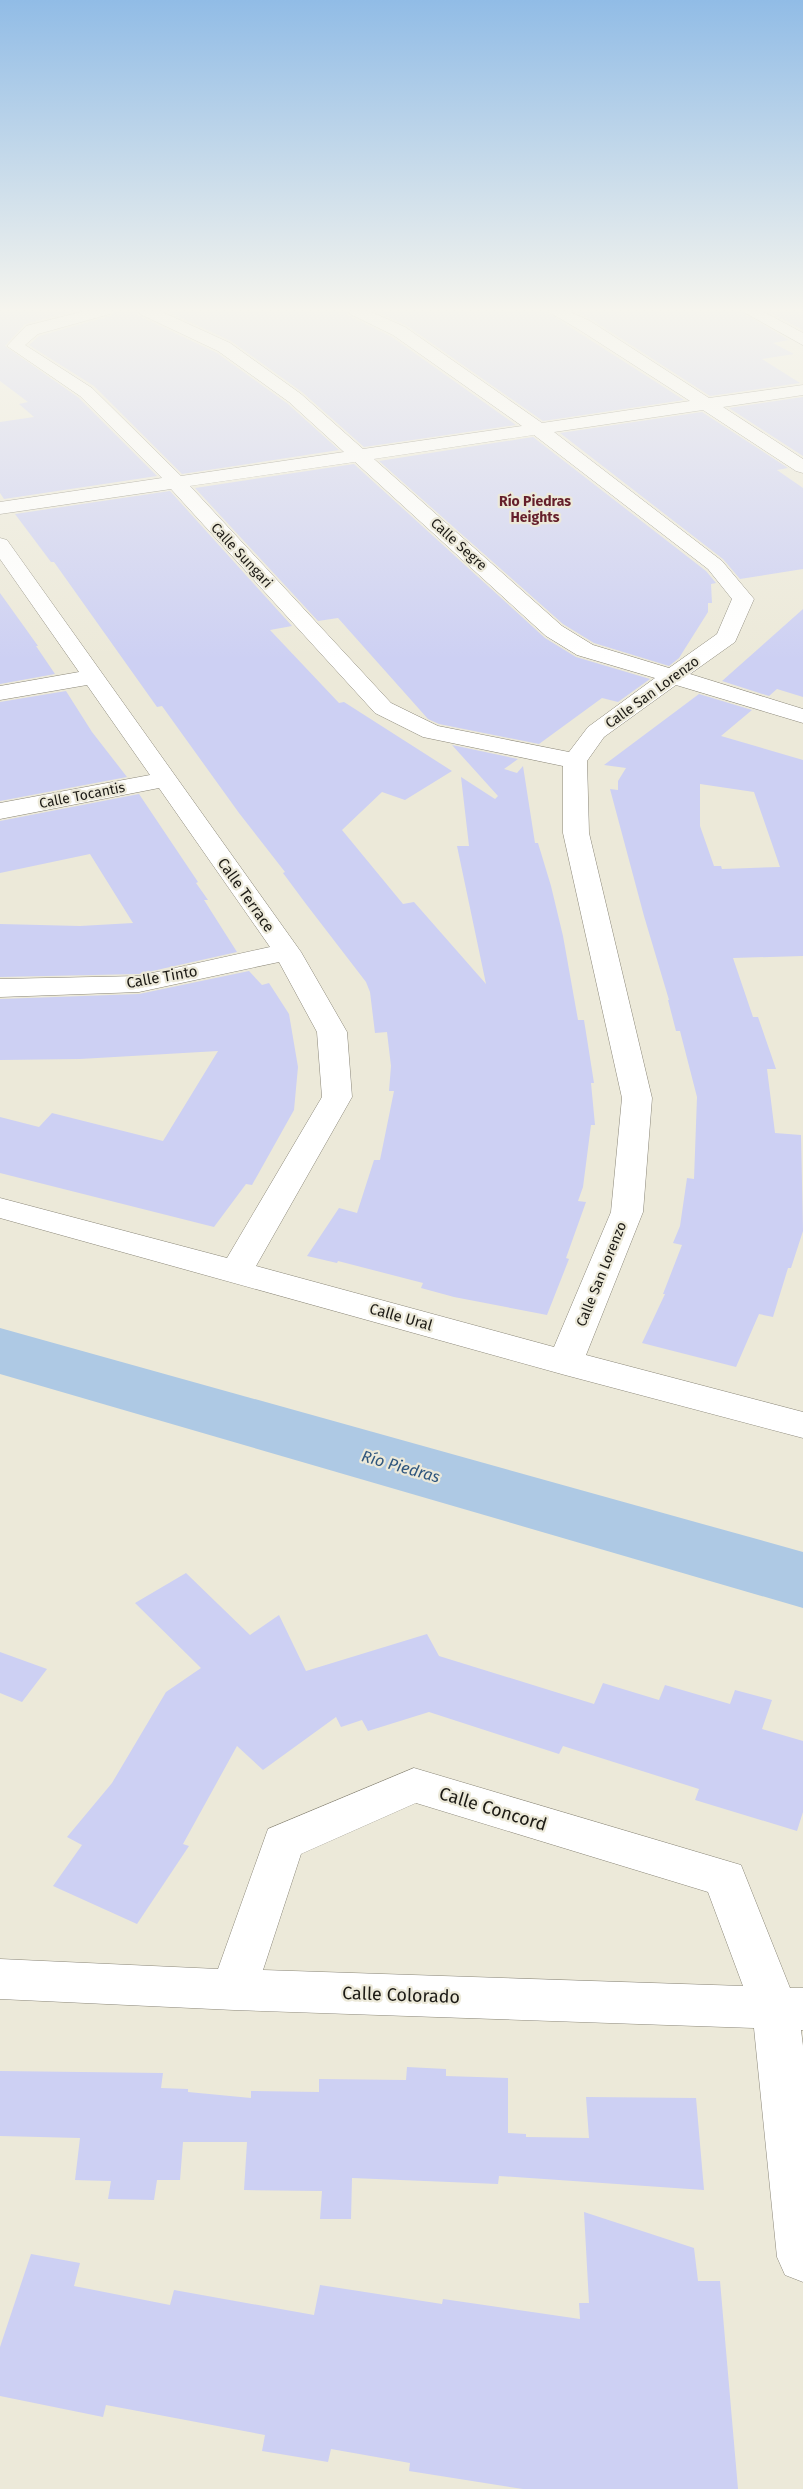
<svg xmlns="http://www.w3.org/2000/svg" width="803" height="2489" font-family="'Fira Sans',sans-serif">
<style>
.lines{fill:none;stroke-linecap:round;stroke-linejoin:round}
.river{fill:#aec9e4;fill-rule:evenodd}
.building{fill:#cdd0f3;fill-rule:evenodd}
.minor-casing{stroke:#8b8779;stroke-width:1}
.minor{fill:#fff;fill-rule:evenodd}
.labels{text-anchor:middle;stroke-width:4.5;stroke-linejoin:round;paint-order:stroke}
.far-neighbourhood-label{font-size:14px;font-weight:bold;fill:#651f2b;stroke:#ece9d9}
.far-street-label{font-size:14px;fill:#1c1a15;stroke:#ece9d9}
.street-label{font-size:15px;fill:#1c1a15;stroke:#ece9d9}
.water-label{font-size:16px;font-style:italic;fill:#2f567d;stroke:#ece9d9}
.near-street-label{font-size:18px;fill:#1c1a15;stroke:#ece9d9}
</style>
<rect width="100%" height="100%" fill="#ece9d9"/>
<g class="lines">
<!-- river -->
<path class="river" d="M 0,1328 L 803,1552 L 803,1608 L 0,1374 Z"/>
</g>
<!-- building -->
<g class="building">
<path d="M 0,311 L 75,311 L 25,324 L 5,346 L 79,398 L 157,476 L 4,499 L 0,493 L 0,422 L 34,417 L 19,404 L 28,402 L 0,381 Z"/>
<path d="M 114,311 L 136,311 L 139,316 L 217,353 L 288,404 L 339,450 L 182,474 L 94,386 L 29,345 L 39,336 L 111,316 Z"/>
<path d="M 166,311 L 346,311 L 349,316 L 392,337 L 516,425 L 364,447 L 302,392 L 231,341 Z"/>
<path d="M 375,311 L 545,311 L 684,400 L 543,421 L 406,325 Z"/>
<path d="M 574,311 L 740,311 L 789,340 L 773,343 L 794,354 L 762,359 L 800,383 L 710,396 L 591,319 Z"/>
<path d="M 767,311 L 803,311 L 803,330 Z"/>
<path d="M 803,397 L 803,456 L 729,408 Z"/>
<path d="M 702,412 L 788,468 L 777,470 L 803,488 L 803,569 L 740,579 L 723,559 L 560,433 Z"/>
<path d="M 533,437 L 706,571 L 716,583 L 711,584 L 712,603 L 708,603 L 708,612 L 679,658 L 669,666 L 594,643 L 563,624 L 379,461 Z"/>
<path d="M 354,464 L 545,638 L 576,657 L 650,679 L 618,702 L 602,698 L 539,744 L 439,724 L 428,719 L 338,618 L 318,621 L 195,488 Z"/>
<path d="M 170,491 L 292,626 L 270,630 L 339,703 L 344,702 L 452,771 L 405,800 L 382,792 L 342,830 L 403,904 L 414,902 L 486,984 L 457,846 L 469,846 L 461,777 L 495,799 L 498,796 L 452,745 L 518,759 L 504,769 L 517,773 L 523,766 L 535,843 L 538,843 L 551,886 L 563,936 L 578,1020 L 584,1020 L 594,1083 L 591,1083 L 595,1125 L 591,1125 L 583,1187 L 578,1201 L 586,1202 L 566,1258 L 569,1259 L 547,1315 L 454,1297 L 421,1288 L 423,1283 L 338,1261 L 337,1263 L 307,1256 L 339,1208 L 357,1213 L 374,1160 L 380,1160 L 394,1091 L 389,1091 L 391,1066 L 387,1032 L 375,1033 L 370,992 L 366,982 L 306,904 L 283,873 L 285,872 L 239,813 L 162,706 L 157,707 L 54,562 L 51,562 L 15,514 Z"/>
<path d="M 0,593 L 38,646 L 36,646 L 55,674 L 0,684 Z"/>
<path d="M 803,609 L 803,697 L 777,689 L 769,696 L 722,681 Z"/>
<path d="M 66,691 L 92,732 L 127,777 L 0,801 L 0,702 Z"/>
<path d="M 699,694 L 752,710 L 721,736 L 803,760 L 803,956 L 733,958 L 753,1017 L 758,1017 L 776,1069 L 767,1069 L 775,1133 L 801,1135 L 803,1231 L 791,1268 L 788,1268 L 773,1317 L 759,1314 L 736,1367 L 642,1343 L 665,1294 L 663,1294 L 682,1245 L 673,1243 L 680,1226 L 687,1178 L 694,1179 L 697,1097 L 680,1031 L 676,1031 L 668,1000 L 669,1000 L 644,916 L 610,789 L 618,790 L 618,781 L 626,768 L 604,765 ZM 700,784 L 754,792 L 780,867 L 722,869 L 721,866 L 714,866 L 700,826 Z"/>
<path d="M 139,794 L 198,882 L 196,883 L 208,900 L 204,900 L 237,952 L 139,974 L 0,977 L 0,924 L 80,926 L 133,923 L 90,854 L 0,873 L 0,821 Z"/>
<path d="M 249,971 L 262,985 L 269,983 L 289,1014 L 298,1067 L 294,1110 L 252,1185 L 246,1184 L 214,1227 L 0,1173 L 0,1117 L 39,1127 L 52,1113 L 163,1141 L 218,1051 L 80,1059 L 0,1060 L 0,999 L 139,994 Z"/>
<path d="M 186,1573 L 250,1635 L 279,1615 L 306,1671 L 427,1634 L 439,1656 L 594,1704 L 603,1683 L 659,1700 L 665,1685 L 730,1704 L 735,1690 L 772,1700 L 762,1729 L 803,1741 L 803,1812 L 797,1831 L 695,1800 L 699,1789 L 563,1746 L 559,1754 L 429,1712 L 368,1731 L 362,1720 L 341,1727 L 336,1717 L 263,1770 L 237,1746 L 183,1844 L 189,1846 L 137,1924 L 53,1886 L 82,1845 L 67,1837 L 112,1783 L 166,1692 L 201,1668 L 135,1603 Z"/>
<path d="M 0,1652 L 47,1669 L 22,1702 L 0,1693 Z"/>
<path d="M 407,2067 L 446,2069 L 446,2076 L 508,2078 L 508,2133 L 526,2134 L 526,2137 L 589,2138 L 586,2097 L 696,2098 L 704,2190 L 499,2176 L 498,2184 L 352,2178 L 351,2219 L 320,2219 L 322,2191 L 244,2190 L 247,2142 L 183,2142 L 180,2180 L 157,2180 L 154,2200 L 108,2199 L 111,2181 L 75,2180 L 80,2138 L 0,2136 L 0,2071 L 163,2073 L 161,2088 L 188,2089 L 188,2092 L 251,2098 L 251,2091 L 319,2092 L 319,2079 L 406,2080 Z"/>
<path d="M 584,2212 L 694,2248 L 698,2281 L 720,2281 L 738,2489 L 523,2489 L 409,2471 L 410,2463 L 331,2449 L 328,2462 L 262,2451 L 265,2435 L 106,2405 L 103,2417 L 0,2396 L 0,2347 L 31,2254 L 80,2263 L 74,2286 L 170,2305 L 174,2290 L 314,2315 L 320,2285 L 442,2304 L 443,2299 L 580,2319 L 579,2303 L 589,2303 Z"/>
</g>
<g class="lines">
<!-- minor casing -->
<g class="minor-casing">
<g id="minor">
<path d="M 85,311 L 112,311 L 110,314 L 38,334 L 25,345 L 92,388 L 181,476 L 344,452 L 289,402 L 218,351 L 140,314 L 138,311 L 160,311 L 230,343 L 301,394 L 363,449 L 522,426 L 393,335 L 350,314 L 348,311 L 369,311 L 405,327 L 542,423 L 690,401 L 578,329 L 547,311 L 568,311 L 590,321 L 709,398 L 803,385 L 803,395 L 723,407 L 803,459 L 803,473 L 796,471 L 703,410 L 554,432 L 722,561 L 754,599 L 735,642 L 690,674 L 803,709 L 803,723 L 676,685 L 604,737 L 587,761 L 589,833 L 652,1098 L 643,1212 L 586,1355 L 803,1412 L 803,1438 L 565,1375 L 0,1218 L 0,1198 L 227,1258 L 322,1097 L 317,1032 L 279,962 L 139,992 L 0,997 L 0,979 L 139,976 L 270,947 L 159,788 L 0,819 L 0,803 L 150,775 L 87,685 L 0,700 L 0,686 L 79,672 L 0,559 L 0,538 L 7,540 L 301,952 L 347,1032 L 352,1097 L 256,1266 L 554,1347 L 611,1212 L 622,1098 L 563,833 L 563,766 L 423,737 L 375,713 L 171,489 L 0,514 L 0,502 L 162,478 L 80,396 L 7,346 L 26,326 ZM 534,435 L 708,569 L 732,599 L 717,634 L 669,668 L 593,645 L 562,626 L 374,459 ZM 355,462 L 546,636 L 577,655 L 655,678 L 588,727 L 569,752 L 438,726 L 391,703 L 190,486 Z"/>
<path d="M 742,311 L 762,311 L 803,333 L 803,345 Z"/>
<path d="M 414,1768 L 741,1865 L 790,1988 L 803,1988 L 803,2030 L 801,2030 L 803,2046 L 803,2282 L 785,2275 L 777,2257 L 754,2028 L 234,2010 L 0,1999 L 0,1959 L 218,1969 L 268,1829 ZM 416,1803 L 708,1892 L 743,1986 L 263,1970 L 301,1854 Z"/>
</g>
</g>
<!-- minor -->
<use href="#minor" class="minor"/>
</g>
<!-- sky -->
<linearGradient id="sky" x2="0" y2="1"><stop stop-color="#91bce6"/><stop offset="0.47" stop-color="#f6f5ee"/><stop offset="1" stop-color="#f6f5ee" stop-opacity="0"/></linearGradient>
<rect width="803" height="660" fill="url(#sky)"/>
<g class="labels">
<!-- far-neighbourhood labels -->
<g class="far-neighbourhood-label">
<text x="535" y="506">Río Piedras<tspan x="535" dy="16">Heights</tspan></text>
</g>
<!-- far-street labels -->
<g class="far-street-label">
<text transform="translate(459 544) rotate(42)" y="5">Calle Segre</text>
<text transform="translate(242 555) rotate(47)" y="5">Calle Sungari</text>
<text transform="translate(652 692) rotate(-36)" y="5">Calle San Lorenzo</text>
<text transform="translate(82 795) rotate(-11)" y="5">Calle Tocantis</text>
<text transform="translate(601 1274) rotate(-68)" y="5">Calle San Lorenzo</text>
</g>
<!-- street labels -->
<g class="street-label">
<text transform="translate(246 895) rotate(55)" y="5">Calle Terrace</text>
<text transform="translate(162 977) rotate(-10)" y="5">Calle Tinto</text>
<text transform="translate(401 1317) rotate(16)" y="5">Calle Ural</text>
</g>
<!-- water labels -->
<g class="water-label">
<text transform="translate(401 1466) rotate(16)" y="6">Río Piedras</text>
</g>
<!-- near-street labels -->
<g class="near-street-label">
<text transform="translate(493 1809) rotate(17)" y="6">Calle Concord</text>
<text transform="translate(401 1995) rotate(2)" y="6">Calle Colorado</text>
</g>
</g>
</svg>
